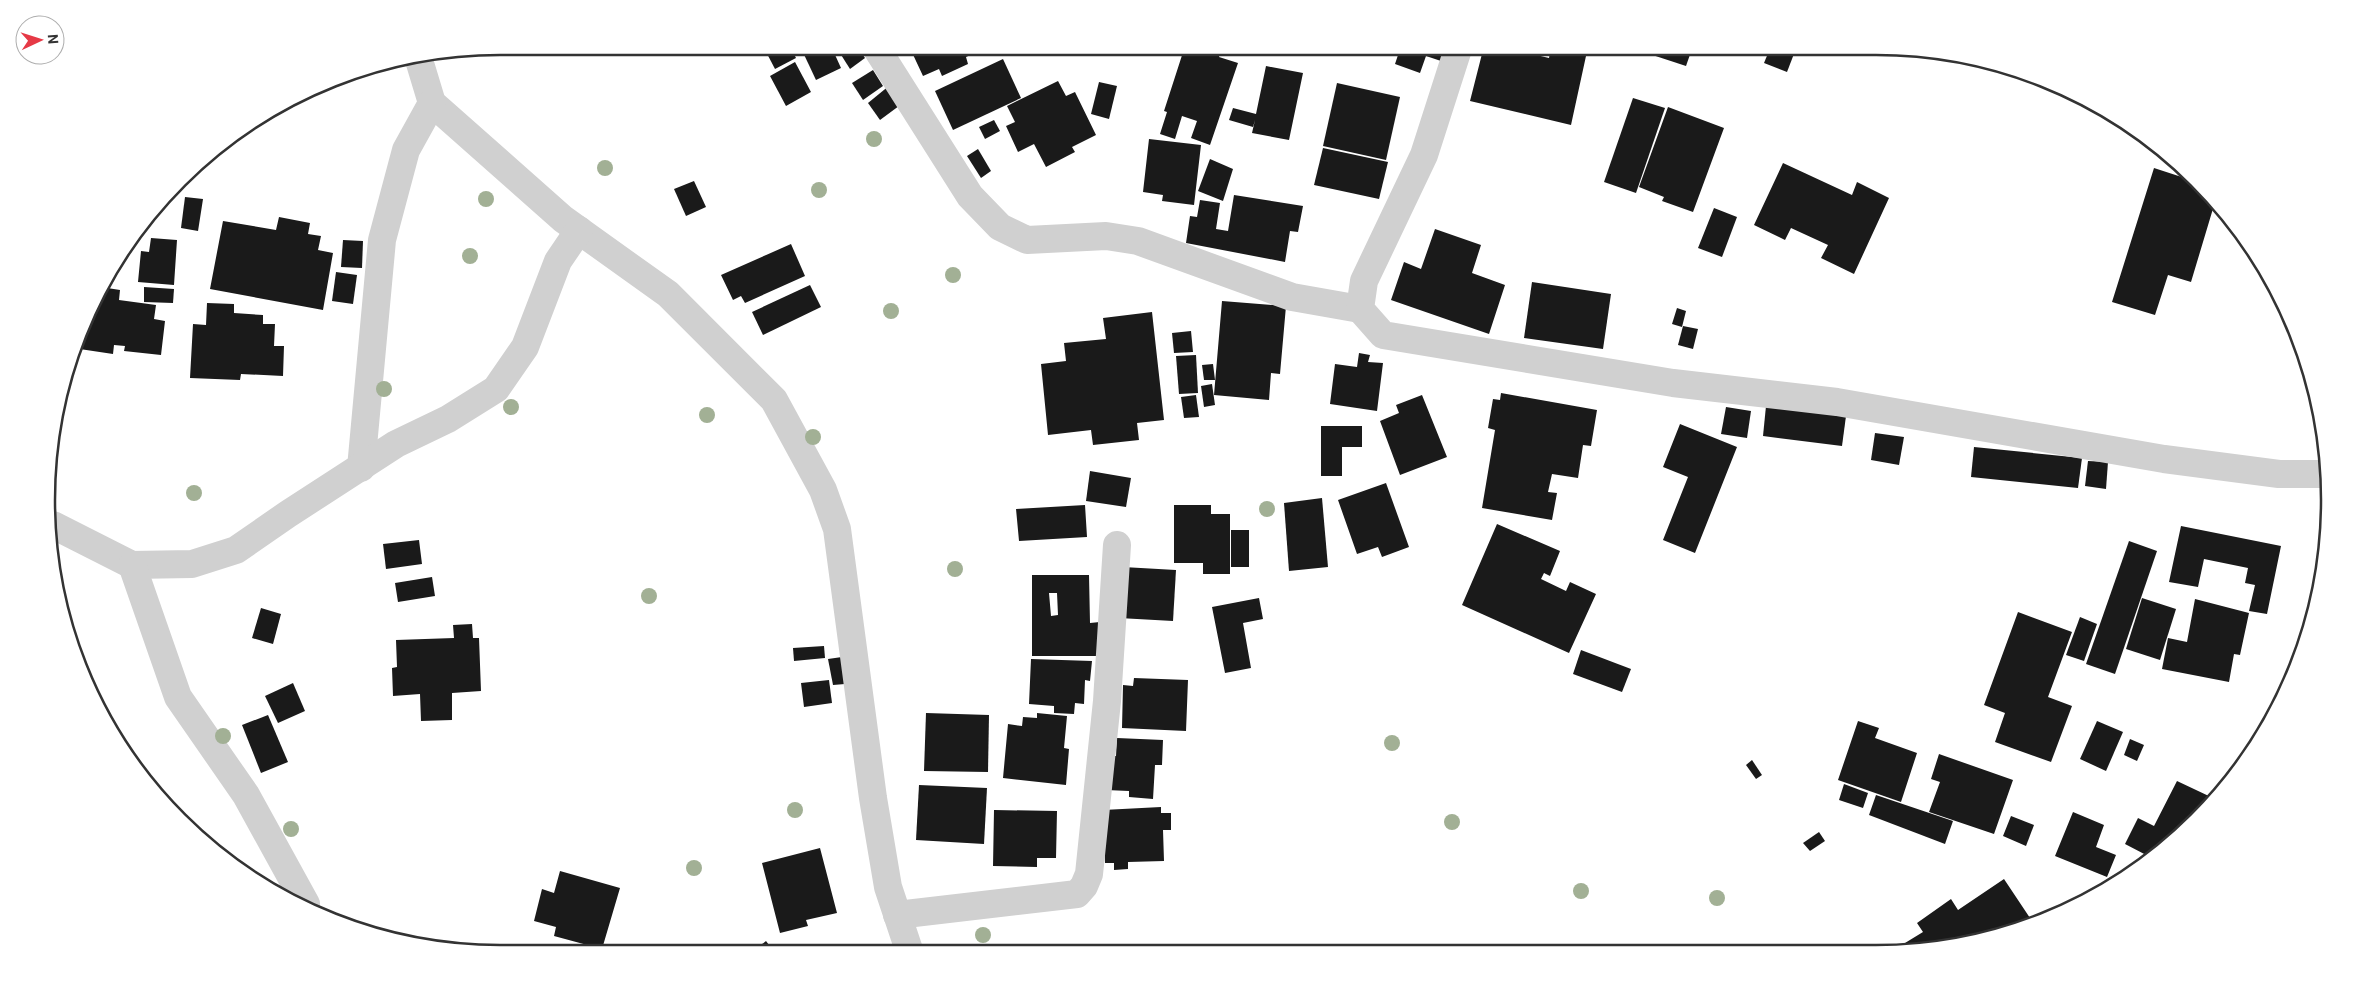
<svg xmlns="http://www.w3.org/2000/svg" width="2376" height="1000" font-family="Roboto,sans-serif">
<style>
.building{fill:#1a1a1a;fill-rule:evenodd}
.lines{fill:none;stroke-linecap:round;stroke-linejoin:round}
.minor{stroke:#d0d0d0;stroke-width:28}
.tree{fill:#a2b095}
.rim{fill:none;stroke:#333;stroke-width:2.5}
</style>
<rect width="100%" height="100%" fill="#fff"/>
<!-- building -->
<g class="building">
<path d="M 763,46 L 790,46 L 796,58 L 775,69 Z"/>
<path d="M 800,46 L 831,46 L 841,68 L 816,80 Z"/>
<path d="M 844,46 L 857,46 L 865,58 L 850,69 L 838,50 Z"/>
<path d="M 909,46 L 991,46 L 966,57 L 968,64 L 942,76 L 939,69 L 923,76 Z"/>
<path d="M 1039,46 L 1055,46 L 1055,47 L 1041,51 Z"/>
<path d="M 1185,46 L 1222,48 L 1219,57 L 1238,63 L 1210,145 L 1191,138 L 1197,121 L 1182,116 L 1175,139 L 1160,134 L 1167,112 L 1164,111 Z"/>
<path d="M 1401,46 L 1453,46 L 1447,63 L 1426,56 L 1420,73 L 1395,64 Z"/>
<path d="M 1484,46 L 1499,46 L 1549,58 L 1551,47 L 1586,56 L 1571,125 L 1470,101 Z"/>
<path d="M 1625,46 L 1693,46 L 1686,66 Z"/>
<path d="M 1771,46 L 1797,46 L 1787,72 L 1764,63 Z"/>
<path d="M 1003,59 L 1021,98 L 953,130 L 935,91 Z"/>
<path d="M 795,62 L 811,92 L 786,106 L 770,76 Z"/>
<path d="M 1266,66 L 1303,73 L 1289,140 L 1252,133 L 1255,120 L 1253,127 L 1229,120 L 1233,108 L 1256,114 Z"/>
<path d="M 873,70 L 883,86 L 863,100 L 852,83 Z"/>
<path d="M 1058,81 L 1066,96 L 1075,92 L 1096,135 L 1072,147 L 1075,152 L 1046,167 L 1034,144 L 1018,152 L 1006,126 L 1015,122 L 1007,106 Z"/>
<path d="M 1099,82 L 1117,86 L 1109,119 L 1091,114 Z"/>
<path d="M 1337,83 L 1400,97 L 1386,160 L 1323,146 Z"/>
<path d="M 890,85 L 903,103 L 880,120 L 868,103 Z"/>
<path d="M 1633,98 L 1665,108 L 1636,193 L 1604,182 Z"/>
<path d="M 1668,107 L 1724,128 L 1693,212 L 1662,201 L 1664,197 L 1639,187 Z"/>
<path d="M 994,120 L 1000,131 L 985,139 L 979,127 Z"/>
<path d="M 1149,139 L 1201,145 L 1194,205 L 1162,201 L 1163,195 L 1143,192 Z"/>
<path d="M 1323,148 L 1388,162 L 1379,199 L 1314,185 Z"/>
<path d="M 978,149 L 991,171 L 981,178 L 967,156 Z"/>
<path d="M 1210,159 L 1233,169 L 1223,201 L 1198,191 Z"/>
<path d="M 1783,163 L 1852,195 L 1857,182 L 1889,198 L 1854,274 L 1821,258 L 1828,245 L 1791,228 L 1785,240 L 1754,225 Z"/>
<path d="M 2154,168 L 2197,182 L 2215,202 L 2191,282 L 2168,275 L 2155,315 L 2112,302 Z"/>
<path d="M 694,181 L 706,207 L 686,216 L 674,189 Z"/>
<path d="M 1234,195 L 1303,206 L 1298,232 L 1290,231 L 1285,262 L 1186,243 L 1190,216 L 1197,217 L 1200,200 L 1220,203 L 1216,229 L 1228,231 Z"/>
<path d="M 185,197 L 203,199 L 198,231 L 181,228 Z"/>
<path d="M 1714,208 L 1737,217 L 1722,257 L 1698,248 Z"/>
<path d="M 279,217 L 310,223 L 308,234 L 321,236 L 318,250 L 333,253 L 323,310 L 210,289 L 223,221 L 276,230 Z"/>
<path d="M 1435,229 L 1481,245 L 1472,273 L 1505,285 L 1489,334 L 1391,300 L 1404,262 L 1421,269 Z"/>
<path d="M 151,238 L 177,240 L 174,285 L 138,282 L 141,251 L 149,252 Z"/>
<path d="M 343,240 L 363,241 L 362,268 L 341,267 Z"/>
<path d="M 791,244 L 805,276 L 745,303 L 741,296 L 733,300 L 721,275 Z"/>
<path d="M 336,272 L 357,275 L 353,304 L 332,301 Z"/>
<path d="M 1532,282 L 1611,294 L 1603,349 L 1524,338 Z"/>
<path d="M 810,285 L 821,307 L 763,335 L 752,312 Z"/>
<path d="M 101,287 L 120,290 L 119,300 L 156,305 L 154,319 L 165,321 L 161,355 L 124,351 L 125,346 L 114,345 L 113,354 L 73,348 Z"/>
<path d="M 144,287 L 174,289 L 173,303 L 144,302 Z"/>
<path d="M 1222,301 L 1286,306 L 1280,374 L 1271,373 L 1269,400 L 1214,395 Z"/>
<path d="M 207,303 L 234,304 L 234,313 L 263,315 L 263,324 L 275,324 L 274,346 L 284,346 L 283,376 L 241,374 L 240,380 L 190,378 L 193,324 L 206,325 Z"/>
<path d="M 1677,308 L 1686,311 L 1682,327 L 1672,324 Z"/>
<path d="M 1152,312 L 1164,420 L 1137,423 L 1139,440 L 1093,445 L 1091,430 L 1048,435 L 1041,364 L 1066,361 L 1064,343 L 1106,339 L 1103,318 Z"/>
<path d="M 1683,326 L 1698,329 L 1693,349 L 1678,345 Z"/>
<path d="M 1191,331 L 1193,352 L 1174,353 L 1172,333 Z"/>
<path d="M 1359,353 L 1370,355 L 1368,362 L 1383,363 L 1377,411 L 1330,404 L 1335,364 L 1357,367 Z"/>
<path d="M 1196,355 L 1198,393 L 1179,394 L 1176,356 Z"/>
<path d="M 1213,364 L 1215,380 L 1204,380 L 1202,365 Z"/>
<path d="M 1212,384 L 1215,405 L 1204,407 L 1201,386 Z"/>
<path d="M 1501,393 L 1597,410 L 1591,446 L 1583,445 L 1578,478 L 1552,474 L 1548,492 L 1557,493 L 1552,520 L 1482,508 L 1495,430 L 1488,428 L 1493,399 L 1500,400 Z"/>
<path d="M 1196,395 L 1199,417 L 1184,418 L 1181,397 Z"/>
<path d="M 1422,395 L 1447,457 L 1400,475 L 1380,421 L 1399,413 L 1396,405 Z"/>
<path d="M 1766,406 L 1846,416 L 1842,446 L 1763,436 Z"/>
<path d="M 1726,407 L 1751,411 L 1747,438 L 1721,434 Z"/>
<path d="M 1680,424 L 1737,447 L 1695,553 L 1663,540 L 1688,477 L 1663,467 Z"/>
<path d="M 1321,426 L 1362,426 L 1362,447 L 1342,447 L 1342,476 L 1321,476 Z"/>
<path d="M 1875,433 L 1904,437 L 1899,465 L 1871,460 Z"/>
<path d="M 1974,447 L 2082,458 L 2078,488 L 1971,477 Z"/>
<path d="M 2088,461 L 2108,462 L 2106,489 L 2085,486 Z"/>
<path d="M 1090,471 L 1131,478 L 1126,507 L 1086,501 Z"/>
<path d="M 1386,483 L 1409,547 L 1382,557 L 1378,547 L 1357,554 L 1338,500 Z"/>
<path d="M 1322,498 L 1328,567 L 1289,571 L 1284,503 Z"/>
<path d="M 1085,505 L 1087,537 L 1019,541 L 1016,509 Z"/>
<path d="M 1174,505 L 1211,505 L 1211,514 L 1230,514 L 1230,574 L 1203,574 L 1203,563 L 1174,563 Z"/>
<path d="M 1497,524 L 1560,551 L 1550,576 L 1544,573 L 1541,579 L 1566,591 L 1570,582 L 1596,594 L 1569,653 L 1462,605 Z"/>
<path d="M 2181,526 L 2281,546 L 2267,614 L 2249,611 L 2255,585 L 2245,583 L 2248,568 L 2204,559 L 2198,587 L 2169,582 Z"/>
<rect x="1231" y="530" width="18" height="37"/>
<path d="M 419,540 L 422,564 L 386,569 L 383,544 Z"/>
<path d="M 2129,541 L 2157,551 L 2115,674 L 2086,664 Z"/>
<path d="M 1123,567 L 1176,570 L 1173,621 L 1119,618 Z"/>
<path d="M 1032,575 L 1089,575 L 1090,623 L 1100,622 L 1100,656 L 1032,656 ZM 1049,593 L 1057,593 L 1058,615 L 1051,616 Z"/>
<path d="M 432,577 L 435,596 L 398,602 L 395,583 Z"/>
<path d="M 1259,598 L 1263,619 L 1243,623 L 1251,668 L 1225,673 L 1212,607 Z"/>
<path d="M 2142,598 L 2176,609 L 2160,660 L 2126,649 Z"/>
<path d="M 2195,599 L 2249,613 L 2240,655 L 2234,654 L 2229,682 L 2162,669 L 2168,638 L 2187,642 Z"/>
<path d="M 261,608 L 281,614 L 273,644 L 252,638 Z"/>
<path d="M 2018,612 L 2072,632 L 2048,697 L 2072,706 L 2051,762 L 1995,742 L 2005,713 L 1984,705 Z"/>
<path d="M 2080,617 L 2097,624 L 2084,661 L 2066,655 Z"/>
<path d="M 472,624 L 473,638 L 479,638 L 481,691 L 452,693 L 452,720 L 421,721 L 420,694 L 393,696 L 392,668 L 397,667 L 396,640 L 454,638 L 453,625 Z"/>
<path d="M 824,646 L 825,658 L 794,661 L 793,648 Z"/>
<path d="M 1581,650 L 1631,669 L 1622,692 L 1573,674 Z"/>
<path d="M 842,657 L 845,684 L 833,685 L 828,659 Z"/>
<path d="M 1031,659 L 1092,661 L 1090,681 L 1085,680 L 1084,704 L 1075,703 L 1074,714 L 1054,713 L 1054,706 L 1029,704 Z"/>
<path d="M 1134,678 L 1188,680 L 1186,731 L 1122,728 L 1123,685 L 1133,686 Z"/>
<path d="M 829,680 L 832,703 L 804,707 L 801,683 Z"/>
<path d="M 293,683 L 305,711 L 278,723 L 265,696 Z"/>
<path d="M 926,713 L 989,715 L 988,772 L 924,771 Z"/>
<path d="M 1037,713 L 1067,716 L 1064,748 L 1069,749 L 1066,785 L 1003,778 L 1008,724 L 1022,726 L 1023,717 L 1037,718 Z"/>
<path d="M 268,715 L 288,762 L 261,773 L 242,725 Z"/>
<path d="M 1858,721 L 1879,728 L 1875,738 L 1917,753 L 1901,802 L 1838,780 Z"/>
<path d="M 2097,721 L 2123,732 L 2106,771 L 2080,759 Z"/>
<path d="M 1117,738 L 1163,740 L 1162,765 L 1155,765 L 1153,799 L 1129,797 L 1129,791 L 1106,790 L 1108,756 L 1116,756 Z"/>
<path d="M 2130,739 L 2144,745 L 2137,761 L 2124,755 Z"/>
<path d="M 1939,754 L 2013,780 L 1994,834 L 1929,812 L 1940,782 L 1931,779 Z"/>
<path d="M 1752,760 L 1762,775 L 1756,779 L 1746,765 Z"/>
<path d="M 2177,781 L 2213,798 L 2175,841 L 2150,857 L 2125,844 L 2138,818 L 2154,826 Z"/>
<path d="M 1844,784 L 1868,793 L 1863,808 L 1839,800 Z"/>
<path d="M 919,785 L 987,788 L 984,844 L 916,840 Z"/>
<path d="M 1876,795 L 1953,821 L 1945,844 L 1869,815 Z"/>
<path d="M 1161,807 L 1161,813 L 1171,813 L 1171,830 L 1163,830 L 1164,861 L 1128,862 L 1128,869 L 1114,870 L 1114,863 L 1105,863 L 1103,810 Z"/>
<path d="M 994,810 L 1057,811 L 1056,858 L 1037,858 L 1037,867 L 993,866 Z"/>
<path d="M 2073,812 L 2104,825 L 2096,847 L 2116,855 L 2107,877 L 2055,856 Z"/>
<path d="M 2011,816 L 2034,825 L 2026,846 L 2003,836 Z"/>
<path d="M 1819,832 L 1825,841 L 1810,851 L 1803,843 Z"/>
<path d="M 820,848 L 837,913 L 806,920 L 808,926 L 780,933 L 762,863 Z"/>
<path d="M 560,871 L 620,888 L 602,949 L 554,936 L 556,927 L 534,921 L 542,889 L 554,893 Z"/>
<path d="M 2004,879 L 2032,921 L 2026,926 L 1936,950 L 1910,950 L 1905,943 L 1923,932 L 1917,923 L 1951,899 L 1958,910 Z"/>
<path d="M 766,941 L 775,953 L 751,953 Z"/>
</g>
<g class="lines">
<!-- minor -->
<g class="minor">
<path d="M 875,46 L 970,196 L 1000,227 L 1027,240 L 1106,236 L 1138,241 L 1292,297 L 1360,309"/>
<path d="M 1459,46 L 1424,155 L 1364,281 L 1360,309 L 1383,335 L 1673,383 L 1837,402 L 2164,459 L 2279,474 L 2329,474"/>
<path d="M 419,60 L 432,103 L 563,219 L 668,294 L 774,400 L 823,490 L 837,529 L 873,798 L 888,887 L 910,953"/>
<path d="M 361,468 L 382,240 L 406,150 L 432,103"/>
<path d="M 53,525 L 132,565 L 192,564 L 236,550 L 288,514 L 396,444 L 448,419 L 496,389 L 525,347 L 558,261 L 579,230"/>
<path d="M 132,565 L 178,697 L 246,795 L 306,904"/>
<path d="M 897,915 L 1077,894 L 1084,886 L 1089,874 L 1107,701 L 1117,545"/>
</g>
</g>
<!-- trees -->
<g class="tree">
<circle cx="874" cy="139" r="8"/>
<circle cx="605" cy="168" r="8"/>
<circle cx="819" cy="190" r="8"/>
<circle cx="486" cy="199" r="8"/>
<circle cx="470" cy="256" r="8"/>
<circle cx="953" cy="275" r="8"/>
<circle cx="891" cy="311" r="8"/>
<circle cx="384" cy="389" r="8"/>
<circle cx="511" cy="407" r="8"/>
<circle cx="707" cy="415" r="8"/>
<circle cx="813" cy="437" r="8"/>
<circle cx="194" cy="493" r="8"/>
<circle cx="1267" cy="509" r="8"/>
<circle cx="955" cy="569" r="8"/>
<circle cx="649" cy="596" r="8"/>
<circle cx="223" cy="736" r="8"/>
<circle cx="1392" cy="743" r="8"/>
<circle cx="795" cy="810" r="8"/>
<circle cx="1452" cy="822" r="8"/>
<circle cx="291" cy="829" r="8"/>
<circle cx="694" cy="868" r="8"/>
<circle cx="1581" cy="891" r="8"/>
<circle cx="1717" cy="898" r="8"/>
<circle cx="983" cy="935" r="8"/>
</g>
<!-- crop -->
<path d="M0 0H2376V1000H0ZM500 55H1876A445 445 0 0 1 2321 500V500A445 445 0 0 1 1876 945H500A445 445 0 0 1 55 500V500A445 445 0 0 1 500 55Z" fill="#fff" fill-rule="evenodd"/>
<path class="rim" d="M500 55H1876A445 445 0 0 1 2321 500V500A445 445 0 0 1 1876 945H500A445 445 0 0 1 55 500V500A445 445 0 0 1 500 55Z"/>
<!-- north arrow -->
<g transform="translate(40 40) rotate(86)"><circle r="24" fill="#ffffff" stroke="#adadad"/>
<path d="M0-4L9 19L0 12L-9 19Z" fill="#e63946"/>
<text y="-8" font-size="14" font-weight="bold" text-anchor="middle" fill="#333333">N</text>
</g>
</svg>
